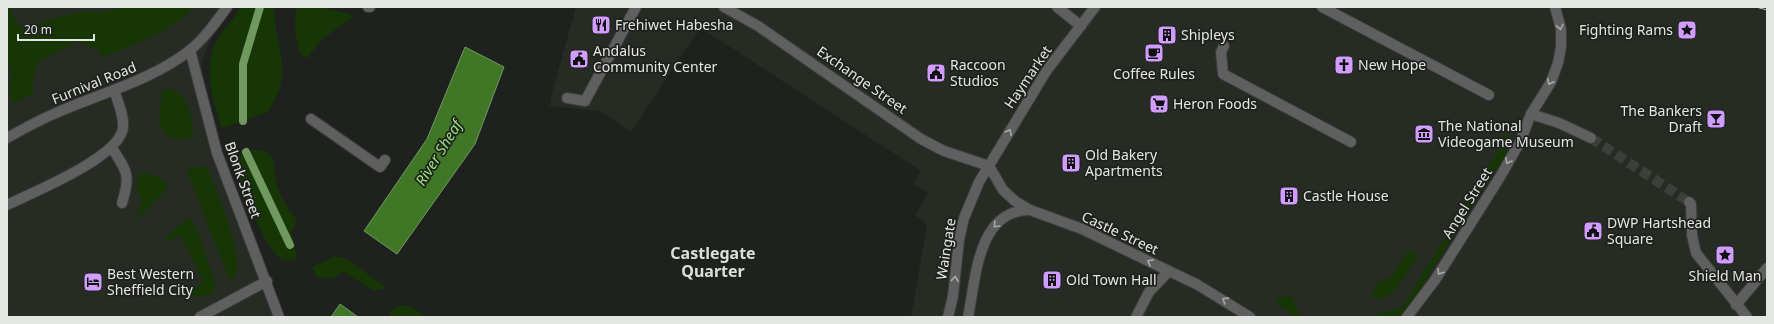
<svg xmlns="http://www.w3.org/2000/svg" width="1774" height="324" font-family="'Noto Sans',sans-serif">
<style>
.built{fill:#262c24}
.green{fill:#163606}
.water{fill:#407726;stroke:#71985f}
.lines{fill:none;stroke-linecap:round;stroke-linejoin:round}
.stream{stroke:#71985f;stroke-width:8}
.pedestrian-tunnel{stroke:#3d3f3c;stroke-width:10;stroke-dasharray:10 5;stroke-linecap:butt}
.service-casing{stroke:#3b3d3a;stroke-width:12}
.pedestrian-casing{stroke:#3b3d3a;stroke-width:12}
.minor-casing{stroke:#3b3d3a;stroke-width:12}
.tertiary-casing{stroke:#3b3d3a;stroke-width:12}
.service{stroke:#605f60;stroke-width:10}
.pedestrian{stroke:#605f60;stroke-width:10}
.minor{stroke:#605f60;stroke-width:10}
.tertiary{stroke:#605f60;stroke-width:10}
.tram{stroke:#c9cbc9;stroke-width:1}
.oneway{stroke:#a9a9a9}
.labels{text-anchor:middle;stroke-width:3.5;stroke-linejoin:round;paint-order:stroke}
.poi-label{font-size:14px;fill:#e4e6e4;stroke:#1f211e;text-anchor:start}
.street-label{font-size:14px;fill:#e4e6e4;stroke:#1f211e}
.water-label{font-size:15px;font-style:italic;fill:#96e178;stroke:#1f211e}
.quarter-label{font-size:16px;font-weight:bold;fill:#dcdfdb;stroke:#1f211e}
</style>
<rect width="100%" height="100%" fill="#1f211e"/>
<!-- built -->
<g class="built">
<path d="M 7,7 L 223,7 L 201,65 L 217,153 L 279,317 L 7,317 Z"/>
<path d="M 576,7 L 1767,7 L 1767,317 L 911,317 L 927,225 L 915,215 L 928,193 L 913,184 L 921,171 L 701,28 L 685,50 L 631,132 L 600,111 L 550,106 L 553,89 Z"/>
</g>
<!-- green -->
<g class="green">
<path d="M 7,7 L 10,7 C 16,22 17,29 35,31 L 38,29 L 40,22 L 79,12 L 106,12 L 124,7 L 193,7 C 180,28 127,47 103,58 L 99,51 L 77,41 L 37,63 L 32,85 L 35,92 L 14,104 L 9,95 L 11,71 L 7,61 Z"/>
<path d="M 240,7 L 274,7 C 275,52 296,68 268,112 L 222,128 C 213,101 202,67 217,40 C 223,28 235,20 240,7 Z"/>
<path d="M 296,7 L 322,7 L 355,16 L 322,39 L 308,57 L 303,57 C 295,44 294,22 296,7 Z"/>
<path d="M 168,89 C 191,93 191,119 194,137 C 173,144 158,136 159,112 C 160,105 164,98 161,91 Z"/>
<path d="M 1504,134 L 1512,137 L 1505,156 L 1405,312 L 1400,317 L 1375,317 L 1377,314 L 1402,308 L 1497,152 Z"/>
<path d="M 252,150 C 258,150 265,150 270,155 C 276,161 274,177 277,185 C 281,199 288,209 297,220 L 291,233 L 297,258 C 292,260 285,262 280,258 C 260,242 242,184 233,159 Z"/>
<path d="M 207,166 C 217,194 235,232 237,261 C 238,268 235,275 232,281 L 229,279 L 186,168 Z"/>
<path d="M 143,172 L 159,177 L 166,182 L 167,187 L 164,192 L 136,220 L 142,200 C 137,191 133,180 143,172 Z"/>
<path d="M 189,217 L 197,229 L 215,283 L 215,290 L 210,295 L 191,297 L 188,292 L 204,282 L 180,235 L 170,241 L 165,238 Z"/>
<path d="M 1409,250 L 1419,255 L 1393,293 L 1382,299 L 1370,296 L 1380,280 L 1390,278 Z"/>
<path d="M 335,256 L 347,259 L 387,288 L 374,291 L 342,271 L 333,279 L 316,277 L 312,267 Z"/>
<path d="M 1291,296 L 1298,312 L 1305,317 L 1295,317 L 1277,303 L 1276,298 Z"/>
<path d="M 406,305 L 413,308 L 426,317 L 389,317 C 391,307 397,307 406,305 Z"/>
</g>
<!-- water -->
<g class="water">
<path d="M 465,47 L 504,67 L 475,144 L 397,254 L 364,231 L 427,139 Z"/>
<path d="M 340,304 L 358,317 L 331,317 Z"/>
</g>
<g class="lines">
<!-- stream -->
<g class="stream">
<path d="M 243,121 L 243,64 L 260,7"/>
<path d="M 246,152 L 290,245"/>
</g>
<!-- pedestrian-tunnel -->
<path class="pedestrian-tunnel" d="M 1591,138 L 1689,202"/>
<!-- service casing -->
<g class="service-casing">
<g id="service">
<path d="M 1224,46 L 1221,52 L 1223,74 L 1351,142"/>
<path d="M 567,98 L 585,101 L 636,7"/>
<path d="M 311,119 L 380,167 L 385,160"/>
<path d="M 112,148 C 127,172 131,174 122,203"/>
</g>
</g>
<!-- pedestrian casing -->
<g class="pedestrian-casing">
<g id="pedestrian">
<path d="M 724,7 L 758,26 L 921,139 L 944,151 L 989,166"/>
<path d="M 1057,7 L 1081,26"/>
<path d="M 1322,7 L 1489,95"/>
<path d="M 1531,114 L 1559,123 L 1591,138"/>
<path d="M 1689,202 L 1691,204 L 1692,235 L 1696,253 L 1747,317"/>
<path d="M 1736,305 L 1767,268"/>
</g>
</g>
<!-- minor casing -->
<g class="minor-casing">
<g id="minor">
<path d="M 368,7 L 370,7"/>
<path d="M 190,50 L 217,153 L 279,317"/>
<path d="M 989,166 L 1003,190 L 1015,201 L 1030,210 L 1082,229 L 1198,285 L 1250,317"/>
<path d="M 7,205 C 33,192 119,158 123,128 C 124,115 118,102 114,90"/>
<path d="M 200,317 L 267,281"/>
<path d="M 948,317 L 953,296 L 959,240 L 964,218 L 979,182 L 1047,70 L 1095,7"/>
<path d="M 968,317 C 976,279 977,210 1030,210"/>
<path d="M 1136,317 L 1149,292 L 1168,272"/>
<path d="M 1407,317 L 1435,280 L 1500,177 L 1520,142 L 1531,114 L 1551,82 L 1558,63 L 1561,47 L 1561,29 L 1555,7"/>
</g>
</g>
<!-- tertiary casing -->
<g class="tertiary-casing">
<path id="tertiary" d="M 7,138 C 23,129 39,120 56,113 C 101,93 150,81 189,51 C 204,39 216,22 227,7"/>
</g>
<!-- service -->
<use href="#service" class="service"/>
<!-- pedestrian -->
<use href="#pedestrian" class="pedestrian"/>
<!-- minor -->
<use href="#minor" class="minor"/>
<!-- tertiary -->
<use href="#tertiary" class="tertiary"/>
<!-- tram -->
<path class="tram" d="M 1756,7 L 1767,10"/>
</g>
<!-- one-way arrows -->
<defs><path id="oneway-chevron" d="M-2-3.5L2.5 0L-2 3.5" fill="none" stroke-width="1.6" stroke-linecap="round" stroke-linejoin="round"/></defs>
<g class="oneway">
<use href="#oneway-chevron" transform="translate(1560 27) rotate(79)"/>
<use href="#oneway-chevron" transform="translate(1550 82) rotate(117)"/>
<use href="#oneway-chevron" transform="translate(1009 132) rotate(-60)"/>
<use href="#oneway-chevron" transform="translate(1508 161) rotate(120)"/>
<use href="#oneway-chevron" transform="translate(996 225) rotate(135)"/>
<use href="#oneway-chevron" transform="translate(1150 262) rotate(-152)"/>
<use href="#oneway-chevron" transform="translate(1440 272) rotate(122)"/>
<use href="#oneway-chevron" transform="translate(955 279) rotate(-84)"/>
<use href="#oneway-chevron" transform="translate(1225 300) rotate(-148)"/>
</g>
<!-- icons -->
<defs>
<g id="restaurant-square" transform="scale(1)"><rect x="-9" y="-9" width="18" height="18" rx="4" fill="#d09dff" stroke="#1f211e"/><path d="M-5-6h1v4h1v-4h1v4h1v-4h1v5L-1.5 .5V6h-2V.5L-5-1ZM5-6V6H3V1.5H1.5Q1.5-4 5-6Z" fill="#111"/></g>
<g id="sight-square" transform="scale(1)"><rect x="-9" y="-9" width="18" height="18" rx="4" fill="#d09dff" stroke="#1f211e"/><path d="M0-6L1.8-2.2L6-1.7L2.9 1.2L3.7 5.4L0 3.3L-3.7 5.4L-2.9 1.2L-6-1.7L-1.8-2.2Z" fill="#111"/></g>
<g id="building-square" transform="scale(1)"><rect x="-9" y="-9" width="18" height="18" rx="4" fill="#d09dff" stroke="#1f211e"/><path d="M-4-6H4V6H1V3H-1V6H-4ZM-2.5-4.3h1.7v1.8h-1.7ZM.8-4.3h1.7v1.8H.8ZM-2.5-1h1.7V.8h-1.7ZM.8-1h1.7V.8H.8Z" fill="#111"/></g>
<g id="cafe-square" transform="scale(1)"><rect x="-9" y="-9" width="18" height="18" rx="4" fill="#d09dff" stroke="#1f211e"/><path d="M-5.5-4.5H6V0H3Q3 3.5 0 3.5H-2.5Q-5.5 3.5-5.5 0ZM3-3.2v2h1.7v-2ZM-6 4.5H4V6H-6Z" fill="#111"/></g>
<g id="civic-square" transform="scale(1)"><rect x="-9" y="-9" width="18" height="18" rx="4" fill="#d09dff" stroke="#1f211e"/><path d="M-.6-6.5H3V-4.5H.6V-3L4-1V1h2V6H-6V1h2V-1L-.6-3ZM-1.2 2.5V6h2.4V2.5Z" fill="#111"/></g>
<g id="church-square" transform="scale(1)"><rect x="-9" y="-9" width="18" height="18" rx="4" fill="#d09dff" stroke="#1f211e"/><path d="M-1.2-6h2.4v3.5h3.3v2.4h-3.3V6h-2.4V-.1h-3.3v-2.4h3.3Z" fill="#111"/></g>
<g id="supermarket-square" transform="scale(1)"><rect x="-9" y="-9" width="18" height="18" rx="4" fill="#d09dff" stroke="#1f211e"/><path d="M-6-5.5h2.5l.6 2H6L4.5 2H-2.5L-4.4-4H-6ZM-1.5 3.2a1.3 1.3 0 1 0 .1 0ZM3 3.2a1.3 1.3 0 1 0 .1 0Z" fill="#111"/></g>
<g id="bar-square" transform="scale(1)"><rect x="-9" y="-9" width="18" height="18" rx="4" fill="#d09dff" stroke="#1f211e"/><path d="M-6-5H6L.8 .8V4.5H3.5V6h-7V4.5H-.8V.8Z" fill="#111"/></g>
<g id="museum-square" transform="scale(1)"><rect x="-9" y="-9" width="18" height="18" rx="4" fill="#d09dff" stroke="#1f211e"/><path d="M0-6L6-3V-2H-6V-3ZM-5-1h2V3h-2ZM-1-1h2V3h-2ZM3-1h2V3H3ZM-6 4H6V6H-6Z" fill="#111"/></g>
<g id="hotel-square" transform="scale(1)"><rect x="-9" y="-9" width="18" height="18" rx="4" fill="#d09dff" stroke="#1f211e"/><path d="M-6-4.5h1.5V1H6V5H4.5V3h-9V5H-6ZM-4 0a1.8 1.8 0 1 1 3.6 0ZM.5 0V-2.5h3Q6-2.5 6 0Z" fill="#111"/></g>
</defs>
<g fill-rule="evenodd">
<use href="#restaurant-square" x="601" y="25"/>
<use href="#sight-square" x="1687" y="30"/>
<use href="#building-square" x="1167" y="35"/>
<use href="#cafe-square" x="1154" y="53"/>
<use href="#civic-square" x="579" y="59"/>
<use href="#church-square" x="1344" y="65"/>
<use href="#civic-square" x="936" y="73"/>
<use href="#supermarket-square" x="1159" y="104"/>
<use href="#bar-square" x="1716" y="119"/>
<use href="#museum-square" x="1424" y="134"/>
<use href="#building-square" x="1071" y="163"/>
<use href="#building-square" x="1289" y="196"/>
<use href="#civic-square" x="1593" y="231"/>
<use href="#sight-square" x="1725" y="255"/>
<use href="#building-square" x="1052" y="280"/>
<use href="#hotel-square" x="93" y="282"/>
</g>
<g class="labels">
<!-- poi labels -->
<g class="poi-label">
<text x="615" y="30">Frehiwet Habesha</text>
<text x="1673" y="35" text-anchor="end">Fighting Rams</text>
<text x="1181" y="40">Shipleys</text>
<text x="593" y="56">Andalus<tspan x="593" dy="16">Community Center</tspan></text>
<text x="950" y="70">Raccoon<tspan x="950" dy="16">Studios</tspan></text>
<text x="1358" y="70">New Hope</text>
<text x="1154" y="79" text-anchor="middle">Coffee Rules</text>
<text x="1173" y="109">Heron Foods</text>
<text x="1702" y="116" text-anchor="end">The Bankers<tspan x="1702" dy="16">Draft</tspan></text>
<text x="1438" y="131">The National<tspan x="1438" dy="16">Videogame Museum</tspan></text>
<text x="1085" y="160">Old Bakery<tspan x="1085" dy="16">Apartments</tspan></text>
<text x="1303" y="201">Castle House</text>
<text x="1607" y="228">DWP Hartshead<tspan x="1607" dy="16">Square</tspan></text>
<text x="107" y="279">Best Western<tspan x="107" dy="16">Sheffield City</tspan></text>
<text x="1725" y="281" text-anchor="middle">Shield Man</text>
<text x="1066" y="285">Old Town Hall</text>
</g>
<!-- street labels -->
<g class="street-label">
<text transform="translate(1028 77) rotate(-56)" y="5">Haymarket</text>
<text transform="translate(862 80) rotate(35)" y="5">Exchange Street</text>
<text transform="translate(94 83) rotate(-22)" y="5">Furnival Road</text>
<text transform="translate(243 180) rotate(70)" y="5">Blonk Street</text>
<text transform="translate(1467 203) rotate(-58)" y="5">Angel Street</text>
<text transform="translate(1120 233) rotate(25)" y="5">Castle Street</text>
<text transform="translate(946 249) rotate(-81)" y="5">Waingate</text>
</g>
<!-- water labels -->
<g class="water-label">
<text transform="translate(439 153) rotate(-58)" y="5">River Sheaf</text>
</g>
<!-- quarter labels -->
<g class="quarter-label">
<text x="713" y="259">Castlegate<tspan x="713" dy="18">Quarter</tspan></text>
</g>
</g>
<!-- border -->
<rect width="1774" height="324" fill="none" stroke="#e4e6e4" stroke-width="16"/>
<!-- scale -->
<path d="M18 34v6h76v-6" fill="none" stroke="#e4e6e4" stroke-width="2"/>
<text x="24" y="34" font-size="12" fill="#e4e6e4" stroke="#1f211e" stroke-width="3" paint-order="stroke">20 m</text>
</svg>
